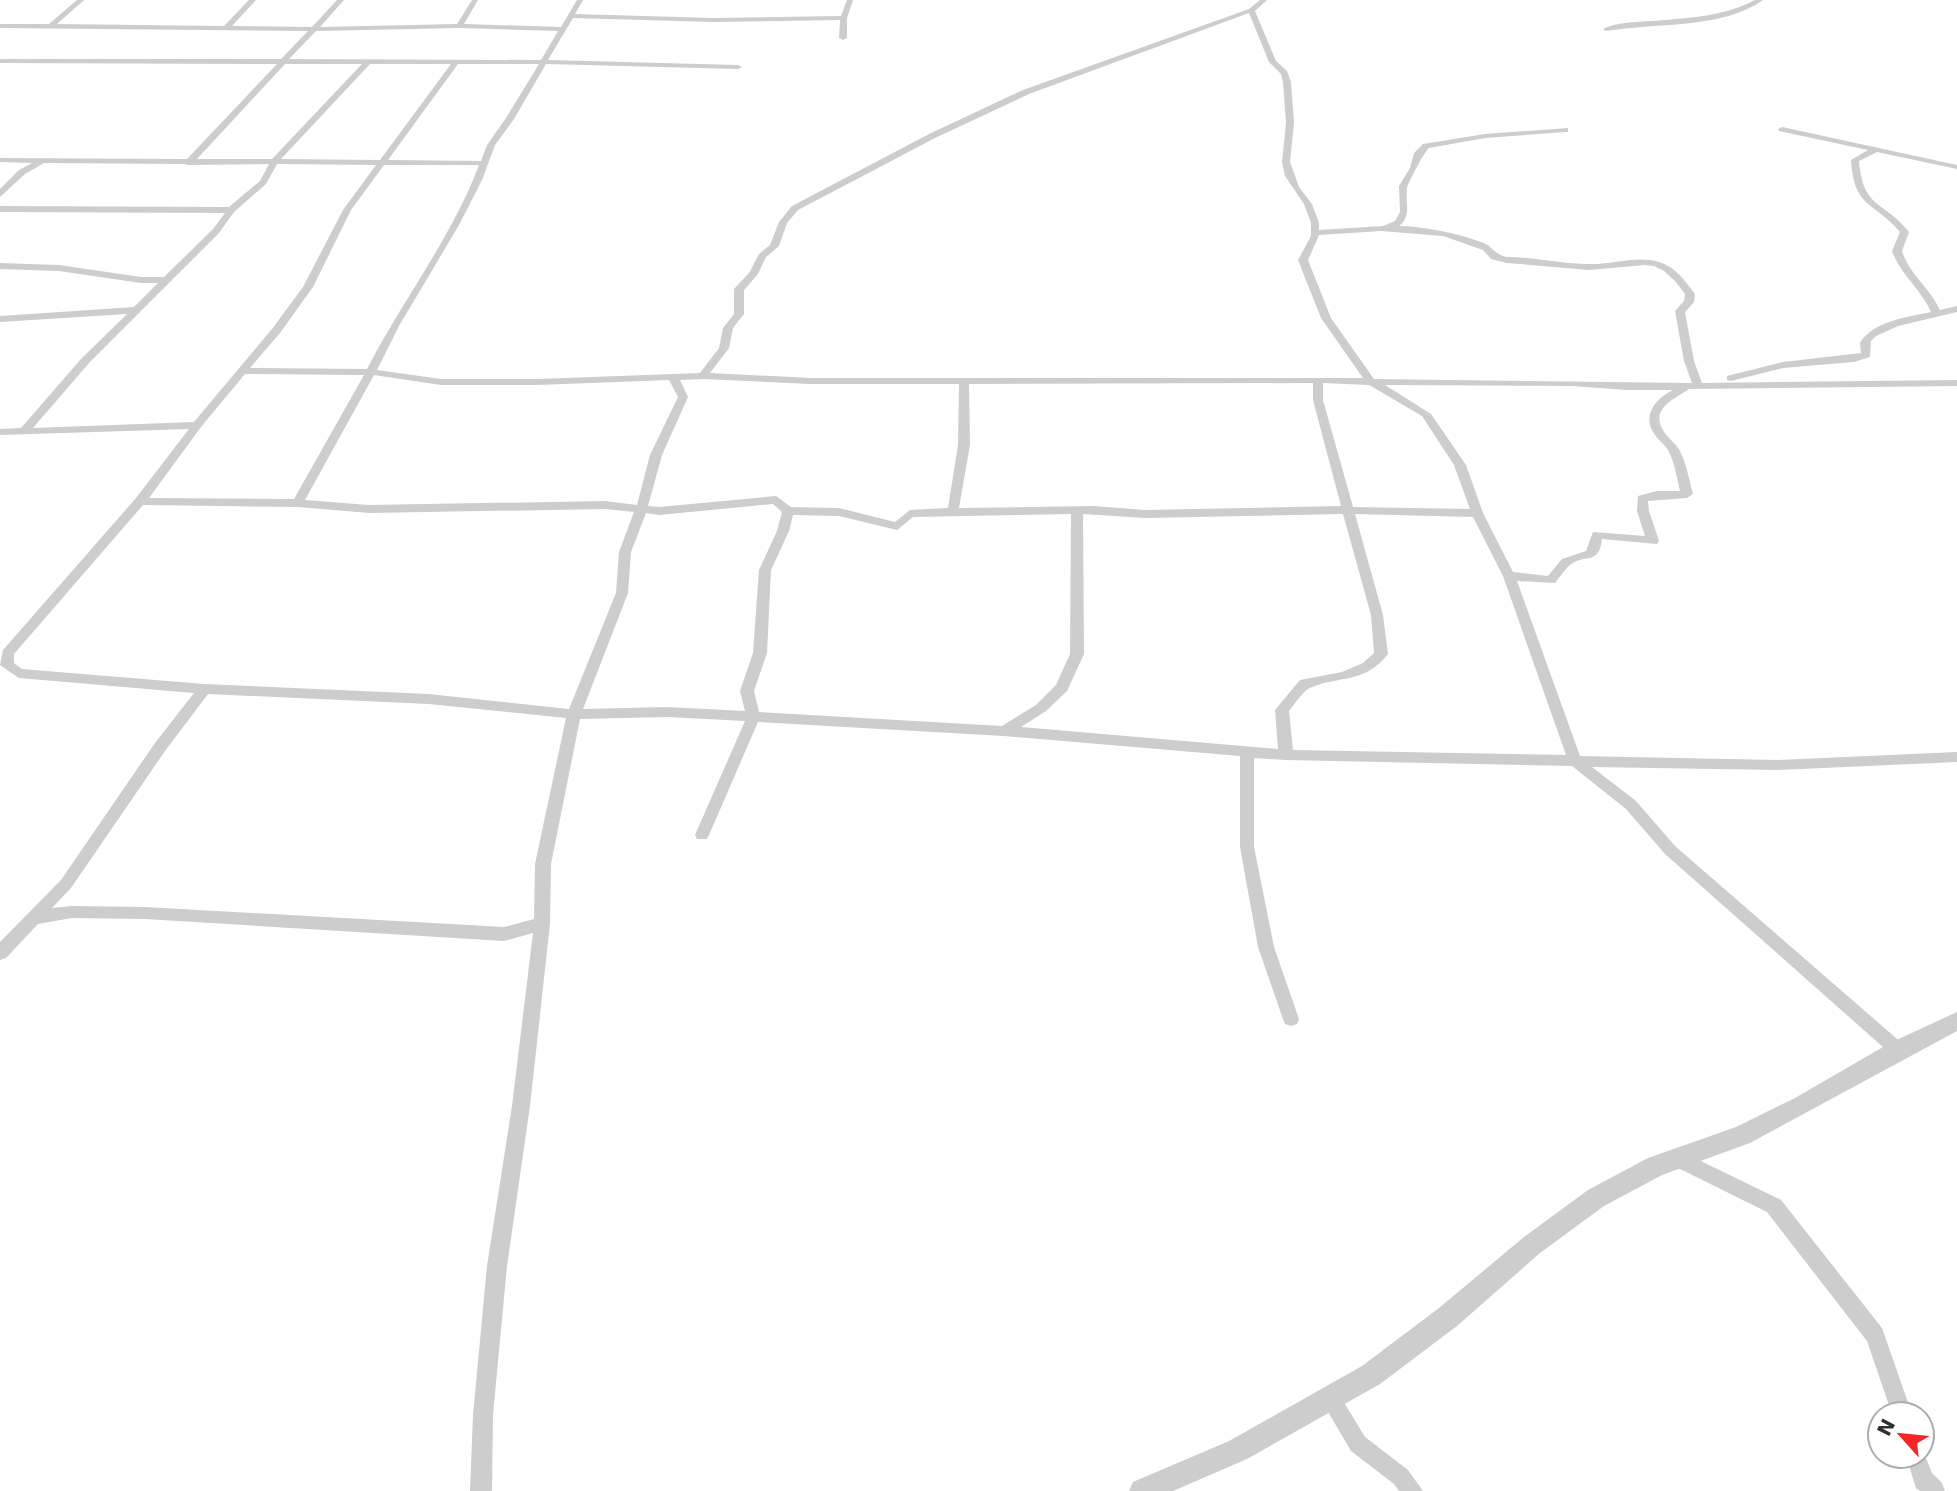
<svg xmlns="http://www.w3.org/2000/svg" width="1957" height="1491" font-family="'DejaVu Sans',sans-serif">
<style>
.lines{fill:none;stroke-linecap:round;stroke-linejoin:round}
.minor{fill:#cdcdcd;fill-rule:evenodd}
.tertiary{fill:#cdcdcd;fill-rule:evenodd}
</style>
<rect width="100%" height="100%" fill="#fff"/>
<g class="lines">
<!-- minor -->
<g class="minor">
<path d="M 77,0 L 84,0 L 57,24 L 224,26 L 249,0 L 256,0 L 232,26 L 312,27 L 337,0 L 344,0 L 320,27 L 457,24 L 472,0 L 478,0 L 464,24 L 561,27 L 577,0 L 583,0 L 575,14 L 713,18 L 841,16 L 847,0 L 853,0 L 847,18 L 847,38 L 843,40 L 839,38 L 840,20 L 713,22 L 573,18 L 548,60 L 738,65 L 742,67 L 738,69 L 546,64 L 514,119 L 495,145 L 482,180 L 459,225 L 399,326 L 377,370 L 441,379 L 538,379 L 700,373 L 719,348 L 723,328 L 734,314 L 734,289 L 749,273 L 759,254 L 770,245 L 779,222 L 792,206 L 929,134 L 1023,90 L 1249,9 L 1260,0 L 1267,0 L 1255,11 L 1276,61 L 1287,71 L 1291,82 L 1294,123 L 1290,162 L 1299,187 L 1312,204 L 1319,223 L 1319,230 L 1383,226 L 1395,221 L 1400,212 L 1399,186 L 1410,168 L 1414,153 L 1423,144 L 1485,134 L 1568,128 L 1568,132 L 1565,132 L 1485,138 L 1429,148 C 1424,152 1408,183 1407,188 C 1405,203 1412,216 1399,226 C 1429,227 1456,233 1484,243 C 1493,247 1495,255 1507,257 C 1534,257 1561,264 1589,264 C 1611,265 1637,255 1659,262 C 1676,267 1685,281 1695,294 L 1694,302 L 1685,312 L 1694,361 L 1702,383 L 1957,380 L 1957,386 L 1689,389 C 1675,399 1650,408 1663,430 C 1667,438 1676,443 1680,451 C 1687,465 1689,480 1693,494 L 1687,498 L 1648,501 L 1649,511 L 1659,541 L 1657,544 L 1602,539 C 1599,566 1585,553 1570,565 C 1564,570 1560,577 1555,583 L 1517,581 L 1580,756 L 1777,760 L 1957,752 L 1957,762 L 1777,770 L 1592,767 L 1636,801 L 1675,846 L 1904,1045 L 1906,1050 L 1904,1055 L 1898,1058 L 1892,1055 L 1665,854 L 1626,809 L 1572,766 L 1286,760 L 1254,758 L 1254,847 L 1274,947 L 1299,1019 L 1297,1024 L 1291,1026 L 1285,1024 L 1283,1019 L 1258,947 L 1240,847 L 1240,756 L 1004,736 L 758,722 L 709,835 L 707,839 L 697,839 L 695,835 L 745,721 L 667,717 L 580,719 L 551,864 L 550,924 L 530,1106 L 507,1266 L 493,1415 L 492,1491 L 470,1491 L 473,1415 L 487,1266 L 512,1106 L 533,933 L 504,941 L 145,919 L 72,918 L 38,924 L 6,958 L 0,960 L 0,942 L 61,880 L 155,743 L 194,693 L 19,678 L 0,665 L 3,650 L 136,498 L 189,429 L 0,435 L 0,429 L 21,428 L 81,359 L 127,314 L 0,322 L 0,316 L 134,307 L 158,283 L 141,283 L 59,271 L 0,269 L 0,263 L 59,265 L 141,277 L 164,277 L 213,229 L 225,213 L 0,212 L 0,206 L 229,207 L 260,181 L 269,164 L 188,165 L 184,164 L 44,163 L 25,174 L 0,197 L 0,189 L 19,170 L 32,163 L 0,162 L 0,158 L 187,159 L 277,64 L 0,63 L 0,59 L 281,59 L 308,31 L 0,28 L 0,24 L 49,24 ZM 1249,13 L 1269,62 L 1281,74 L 1283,82 L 1286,123 L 1282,162 L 1285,176 L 1304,204 L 1311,223 L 1311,236 L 1298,260 L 1321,318 L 1363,378 L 811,378 L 710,373 L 729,348 L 733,328 L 744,314 L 744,290 L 758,274 L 766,257 L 779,246 L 787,223 L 798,210 L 935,138 L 1029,94 ZM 459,28 L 558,31 L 541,60 L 289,59 L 316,31 ZM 285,64 L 362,64 L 272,159 L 197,159 ZM 370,64 L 451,64 L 380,160 L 281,159 ZM 458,64 L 539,64 L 506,118 L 487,145 L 481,161 L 388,160 ZM 277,164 L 376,165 L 343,210 L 303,287 L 272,329 L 194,422 L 33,428 L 89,363 L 219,233 L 234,212 L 266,184 ZM 384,165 L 479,165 C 452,237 402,301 367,369 L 250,368 L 280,333 L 313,287 L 351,210 ZM 1381,231 L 1443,236 L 1483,250 L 1491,259 L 1507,263 L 1589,270 L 1645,265 L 1654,266 L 1664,271 L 1675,281 L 1685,294 L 1684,301 L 1675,311 L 1684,361 L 1692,383 L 1374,379 L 1331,318 L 1308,260 L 1319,235 ZM 245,374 L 364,375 L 294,499 L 149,498 L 201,427 ZM 374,375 L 441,385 L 538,385 L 669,380 L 678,397 L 650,455 L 637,505 L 605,501 L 369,505 L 305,500 ZM 703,379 L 811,384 L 959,384 L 958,445 L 948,508 L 910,510 L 895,522 L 839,508 L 791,507 L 776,496 L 659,507 L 648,506 L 662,455 L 688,397 L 680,380 ZM 1313,383 L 1313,400 L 1341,506 L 1145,510 L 1094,506 L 959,508 L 970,445 L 969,384 ZM 1323,383 L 1369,385 L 1422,416 L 1454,465 L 1470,509 L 1353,507 L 1323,400 ZM 1385,385 L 1572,386 L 1627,390 L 1673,390 C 1655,399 1641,416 1655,435 C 1660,442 1666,445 1669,452 C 1675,464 1677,478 1680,491 L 1657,491 L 1638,496 L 1637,511 L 1645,536 L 1593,532 L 1586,551 L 1562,559 L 1548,576 L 1513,572 L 1483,513 L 1466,465 L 1431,414 ZM 773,504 L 782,512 L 777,531 L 759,570 L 753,653 L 740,691 L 745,711 L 667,707 L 583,709 L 628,593 L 631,552 L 646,513 L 659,515 ZM 143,505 L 298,507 L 369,513 L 605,509 L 634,512 L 619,552 L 616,593 L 569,709 L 429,694 L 204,684 L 22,669 L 14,663 L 14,654 ZM 1071,514 L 1070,654 L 1056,685 L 1036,705 L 1002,726 L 759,712 L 754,691 L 767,653 L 771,570 L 789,531 L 793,515 L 839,516 L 897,530 L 913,517 ZM 1083,514 L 1145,518 L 1343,514 L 1371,615 L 1374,653 L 1363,663 L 1342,672 L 1300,680 L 1275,710 L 1278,749 L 1021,727 L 1046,711 L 1067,691 L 1084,654 ZM 1355,514 L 1473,517 L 1503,576 L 1566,755 L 1293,750 L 1289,711 C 1295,704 1303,690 1312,687 C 1340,676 1366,683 1388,654 L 1383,615 ZM 208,694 L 429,704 L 566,718 L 535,864 L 534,919 L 504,927 L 145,907 L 72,906 L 52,908 L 71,888 L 165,751 Z"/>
<path d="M 1755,0 L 1763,0 C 1723,29 1654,23 1606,31 L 1603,29 C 1616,22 1636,22 1652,21 C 1687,18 1723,17 1755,0 Z"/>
<path d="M 1782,127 L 1957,165 L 1957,169 L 1877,152 L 1859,161 C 1863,210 1884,200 1909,232 L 1902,251 C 1909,274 1930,288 1940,310 L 1957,306 L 1957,312 L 1898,326 L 1876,336 L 1871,341 L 1870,357 L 1854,362 L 1783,368 L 1731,381 L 1727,380 L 1727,376 L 1783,362 L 1861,353 L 1860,343 C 1873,321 1908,317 1931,312 C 1921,289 1900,274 1892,251 L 1900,232 C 1874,201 1854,209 1851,160 L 1868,150 L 1779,131 L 1778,129 Z"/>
<path d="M 1678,1150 L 1781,1200 L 1882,1328 L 1912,1414 L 1892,1414 L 1867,1341 L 1767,1212 L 1672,1165 L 1669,1159 L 1672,1153 Z"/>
<path d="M 1330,1388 L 1337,1391 L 1365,1437 L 1408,1470 L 1423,1491 L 1399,1491 L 1394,1484 L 1351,1451 L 1320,1398 L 1323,1391 Z"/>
<path d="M 1922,1448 L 1932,1473 L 1942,1483 L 1945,1491 L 1920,1491 L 1916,1488 L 1906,1456 L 1922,1456 Z"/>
</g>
<!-- tertiary -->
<path class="tertiary" d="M 1957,1012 L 1957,1031 L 1750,1143 L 1662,1175 L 1604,1206 L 1540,1253 L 1457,1326 L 1380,1384 L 1247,1459 L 1173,1491 L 1129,1491 L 1133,1482 L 1229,1441 L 1362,1366 L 1439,1308 L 1524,1237 L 1588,1190 L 1648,1158 L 1736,1127 L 1795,1098 L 1890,1043 Z"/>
</g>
<!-- north arrow -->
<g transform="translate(1901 1435) rotate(297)"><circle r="33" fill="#ffffff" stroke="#acacac" stroke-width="2"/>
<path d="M0-5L12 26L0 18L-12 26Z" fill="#f62327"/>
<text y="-10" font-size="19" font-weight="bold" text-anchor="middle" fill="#303030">N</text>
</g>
</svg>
